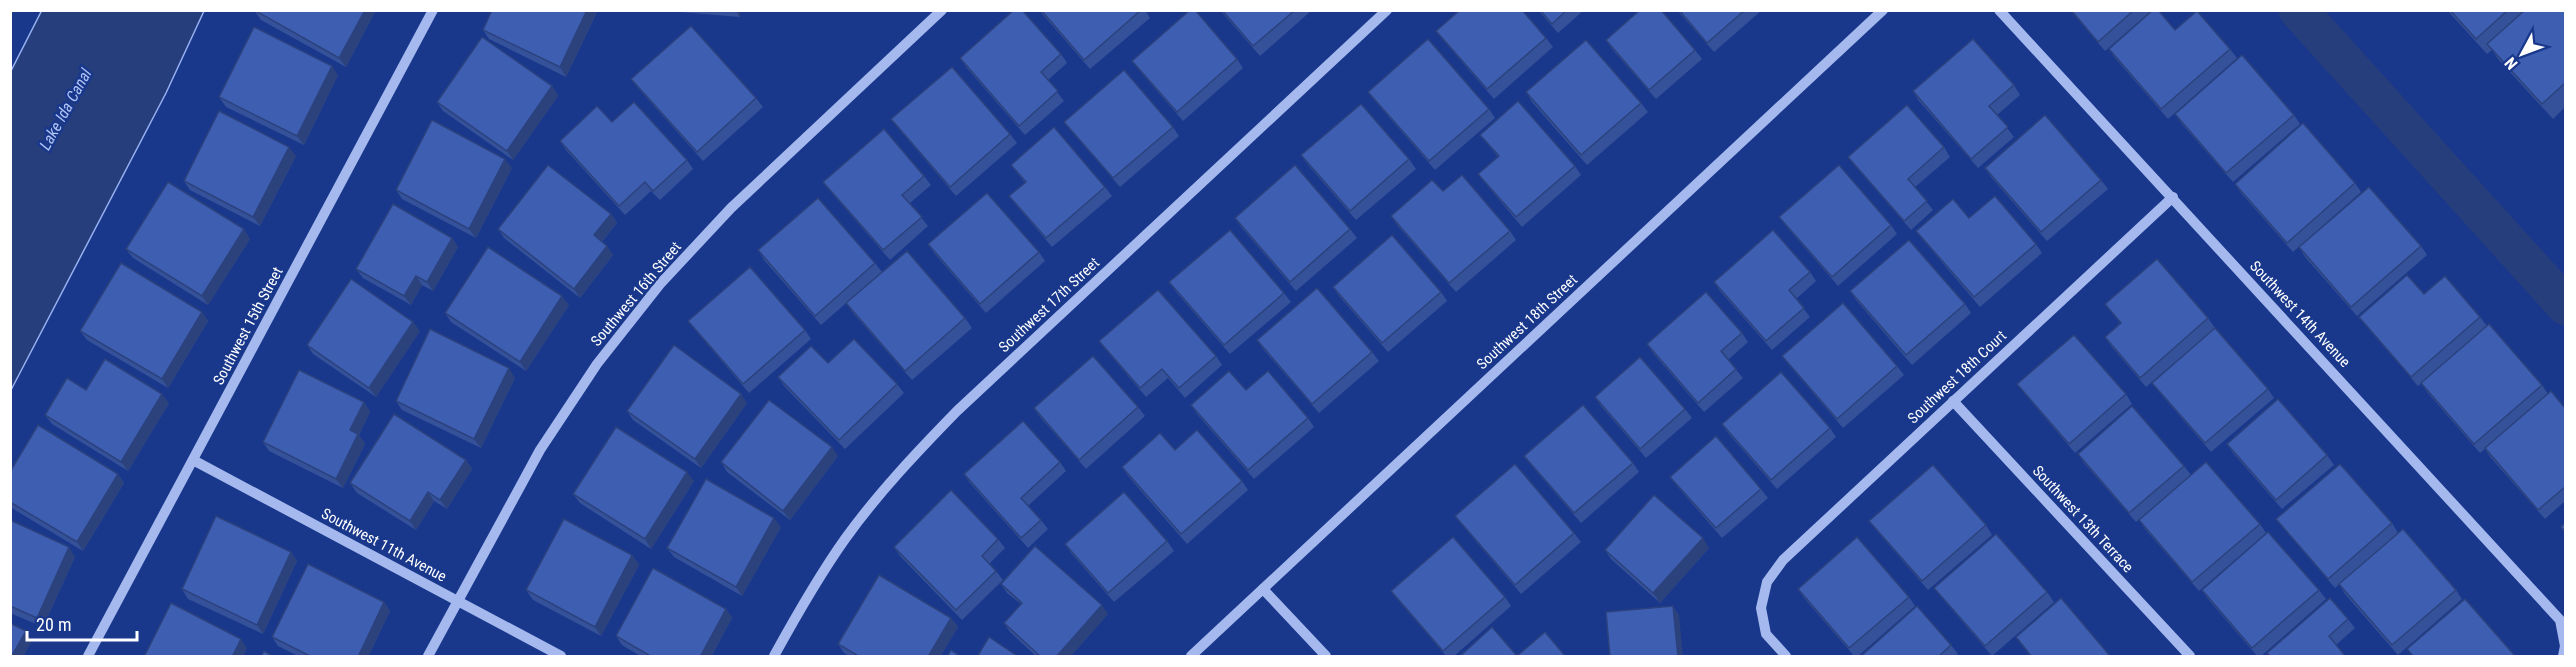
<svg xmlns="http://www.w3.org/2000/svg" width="2576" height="667" font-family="'Roboto Condensed',sans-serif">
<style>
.water{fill:#273e7d;stroke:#97b1f0;stroke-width:1.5}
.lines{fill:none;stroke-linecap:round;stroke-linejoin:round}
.canal{stroke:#273e7d;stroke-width:39}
.minor{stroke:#a5b9ee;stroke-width:10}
.wall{fill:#355199}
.shaded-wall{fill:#2b427d}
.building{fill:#3e5eb2;stroke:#2b427d;stroke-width:1.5}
.labels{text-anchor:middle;stroke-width:5;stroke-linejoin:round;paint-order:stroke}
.street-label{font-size:15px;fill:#fff;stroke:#19388c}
.water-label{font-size:16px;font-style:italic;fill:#b0c4f5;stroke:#19388c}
</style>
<rect width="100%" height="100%" fill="#19388c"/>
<!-- water -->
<path class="water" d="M 42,10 L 204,11 L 166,93 L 11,390 L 11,71 Z"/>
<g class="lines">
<!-- canal -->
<path class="canal" d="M 2298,10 L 2566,306"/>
<!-- minor -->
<g class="minor">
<path d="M 1999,10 L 2560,620 L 2565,646 L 2563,656"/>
<path d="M 1953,401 L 2190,656"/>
<path d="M 193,460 L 561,656"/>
<path d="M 1263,589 L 1326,656"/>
<path d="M 88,656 L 433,10"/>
<path d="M 428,656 L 540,450 L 597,364 L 661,283 L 731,208 L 942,10"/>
<path d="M 774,656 C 796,616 818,577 845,539 C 878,493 918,451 957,411 L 1387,10"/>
<path d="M 1191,656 L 1883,10"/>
<path d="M 1786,656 L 1766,634 L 1761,608 L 1767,582 L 1783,560 L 2173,197"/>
</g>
</g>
<!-- wall -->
<g class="wall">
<path d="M 254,10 L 376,10 L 346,67 L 261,20 Z"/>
<path d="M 598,10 L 566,77 L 489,39 L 483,30 Z"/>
<path d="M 656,10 L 740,10 L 740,17 Z"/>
<path d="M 1039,10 L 1145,10 L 1150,18 L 1090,69 Z"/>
<path d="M 1220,10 L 1312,10 L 1260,56 Z"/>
<path d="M 1538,10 L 1584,10 L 1558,33 Z"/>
<path d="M 1677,10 L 1762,10 L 1714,52 Z"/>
<path d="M 2070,10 L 2152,10 L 2105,51 Z"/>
<path d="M 2447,10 L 2565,10 L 2565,107 L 2553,119 L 2498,59 L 2492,50 L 2487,54 Z"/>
<path d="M 2175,30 L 2230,49 L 2237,58 L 2168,119 L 2115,58 L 2109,49 Z"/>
<path d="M 1436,31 L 1546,38 L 1553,47 L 1494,99 L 1443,40 Z"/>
<path d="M 1606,40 L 1695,50 L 1702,59 L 1656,99 L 1612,49 Z"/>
<path d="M 1061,54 L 1067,63 L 1048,80 L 1064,101 L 1025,135 L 966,67 L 960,58 Z"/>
<path d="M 1237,59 L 1243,68 L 1183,121 L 1139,70 L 1132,61 Z"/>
<path d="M 338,75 L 304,145 L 226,107 L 219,97 Z"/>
<path d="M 631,79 L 756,98 L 763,107 L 703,161 L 638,88 Z"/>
<path d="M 2014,85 L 2020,95 L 1997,115 L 2014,137 L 1978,168 L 1919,101 L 1913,91 Z"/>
<path d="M 552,86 L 558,96 L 513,160 L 443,111 L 437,102 Z"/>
<path d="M 1368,92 L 1489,109 L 1495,118 L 1435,170 L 1375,101 Z"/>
<path d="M 1526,92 L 1641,103 L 1648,112 L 1587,165 L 1532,102 Z"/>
<path d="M 2175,114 L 2294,115 L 2300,124 L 2233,182 L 2181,123 Z"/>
<path d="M 891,119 L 1010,134 L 1017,143 L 956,196 L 898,128 Z"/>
<path d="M 612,122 L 687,160 L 693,169 L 660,200 L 651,191 L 625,215 L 566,150 L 560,141 Z"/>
<path d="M 1064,122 L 1173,127 L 1179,136 L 1120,187 L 1071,131 Z"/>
<path d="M 1480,135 L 1575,166 L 1581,175 L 1522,227 L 1485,183 L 1478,174 L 1498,157 Z"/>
<path d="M 1944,147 L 1950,157 L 1915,187 L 1933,210 L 1911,230 L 1855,166 L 1848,157 Z"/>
<path d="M 1301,155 L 1409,159 L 1416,169 L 1356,220 L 1308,165 Z"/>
<path d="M 296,156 L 260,226 L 190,190 L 184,181 Z"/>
<path d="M 1011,165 L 1105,187 L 1112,196 L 1052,247 L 1016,205 L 1009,196 L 1025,183 Z"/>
<path d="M 512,168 L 476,238 L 402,199 L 396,190 Z"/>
<path d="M 1985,168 L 2101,180 L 2108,189 L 2047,241 L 1991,177 Z"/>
<path d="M 924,176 L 931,185 L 910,203 L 928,226 L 890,260 L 830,191 L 823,182 Z"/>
<path d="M 2355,183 L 2361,192 L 2293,252 L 2241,193 L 2235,184 Z"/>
<path d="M 1443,191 L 1510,231 L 1516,240 L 1456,292 L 1397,225 L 1391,216 Z"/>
<path d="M 611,214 L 617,223 L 602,242 L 607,246 L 613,255 L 580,298 L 504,238 L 498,229 Z"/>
<path d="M 1779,217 L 1891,225 L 1897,234 L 1838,286 L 1786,226 Z"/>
<path d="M 1235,218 L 1350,229 L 1357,238 L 1296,291 L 1241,227 Z"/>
<path d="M 1969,218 L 2036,244 L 2042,253 L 1980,307 L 1923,240 L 1916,231 Z"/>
<path d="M 452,238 L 458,247 L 433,291 L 422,285 L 411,305 L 363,278 L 356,269 Z"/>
<path d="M 250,239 L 208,305 L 133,258 L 126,249 Z"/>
<path d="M 928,244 L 1039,252 L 1045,261 L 986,313 L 934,253 Z"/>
<path d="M 2421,246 L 2427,255 L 2357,316 L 2305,257 L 2299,247 Z"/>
<path d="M 758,250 L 875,263 L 882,272 L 821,325 L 764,260 Z"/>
<path d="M 1810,272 L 1816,281 L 1796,299 L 1810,317 L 1772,350 L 1720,291 L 1714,282 Z"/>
<path d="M 1169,282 L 1284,293 L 1291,302 L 1230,354 L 1176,292 Z"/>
<path d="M 1333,287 L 1441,292 L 1447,301 L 1388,352 L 1339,296 Z"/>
<path d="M 1850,291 L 1965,304 L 1971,313 L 1912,365 L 1856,300 Z"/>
<path d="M 2424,294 L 2480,317 L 2487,326 L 2418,386 L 2366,326 L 2359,317 Z"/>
<path d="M 846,303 L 965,318 L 972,328 L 912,380 L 853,313 Z"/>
<path d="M 2105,304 L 2208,318 L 2215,328 L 2146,387 L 2111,346 L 2105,337 L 2120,323 Z"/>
<path d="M 569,305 L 526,371 L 451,322 L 445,313 Z"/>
<path d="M 202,312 L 208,321 L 168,388 L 87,340 L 80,331 Z"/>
<path d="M 688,321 L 805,330 L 811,339 L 749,393 L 695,330 Z"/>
<path d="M 420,331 L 376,397 L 313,354 L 307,345 Z"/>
<path d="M 1742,333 L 1748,342 L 1728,360 L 1743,378 L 1704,412 L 1653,353 L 1647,344 Z"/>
<path d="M 1257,340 L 1372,352 L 1379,361 L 1319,413 L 1263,349 Z"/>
<path d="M 1099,341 L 1216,356 L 1222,365 L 1185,398 L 1168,378 L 1146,397 L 1106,350 Z"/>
<path d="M 1782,356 L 1897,366 L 1904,375 L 1843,428 L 1789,365 Z"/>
<path d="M 828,363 L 897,384 L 904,393 L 845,449 L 784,386 L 778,377 Z"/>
<path d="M 515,378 L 481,448 L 402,410 L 396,401 Z"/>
<path d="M 2152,383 L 2268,389 L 2274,398 L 2211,452 L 2159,392 Z"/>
<path d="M 2421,383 L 2542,385 L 2548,394 L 2565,408 L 2565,501 L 2545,519 L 2491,458 L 2485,449 L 2480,453 L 2427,392 Z"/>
<path d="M 2017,384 L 2126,394 L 2132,404 L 2075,453 L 2024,393 Z"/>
<path d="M 86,390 L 169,403 L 128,471 L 52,424 L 45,415 Z"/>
<path d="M 1246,390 L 1308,418 L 1314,427 L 1254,479 L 1197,414 L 1191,405 Z"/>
<path d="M 1595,397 L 1685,409 L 1692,418 L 1646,458 L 1601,406 Z"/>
<path d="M 364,402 L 370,412 L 359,435 L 365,444 L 343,488 L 269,451 L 263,442 Z"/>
<path d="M 747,403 L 701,468 L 633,420 L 627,411 Z"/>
<path d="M 1138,407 L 1145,416 L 1086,469 L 1040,417 L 1034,408 Z"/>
<path d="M 1722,424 L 1830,428 L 1836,437 L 1777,489 L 1728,433 Z"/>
<path d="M 2227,444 L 2327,455 L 2334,465 L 2282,509 L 2233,453 Z"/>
<path d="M 1175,450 L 1242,481 L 1248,490 L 1187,544 L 1128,476 L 1122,467 Z"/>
<path d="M 2078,454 L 2184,466 L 2191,475 L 2136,522 L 2084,463 Z"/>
<path d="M 838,456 L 790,520 L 727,472 L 721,462 Z"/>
<path d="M 1524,456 L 1633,463 L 1639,472 L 1581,523 L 1531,465 Z"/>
<path d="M 466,460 L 472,469 L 447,509 L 434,501 L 416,530 L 357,493 L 350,483 Z"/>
<path d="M 1060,462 L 1066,471 L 1028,506 L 1041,520 L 1048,529 L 1028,548 L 970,483 L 964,474 Z"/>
<path d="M 10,472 L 118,474 L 124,483 L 83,551 L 10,507 Z"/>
<path d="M 1670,477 L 1761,489 L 1768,498 L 1722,538 L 1677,486 Z"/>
<path d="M 694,481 L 651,549 L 580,503 L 573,494 Z"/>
<path d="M 1455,516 L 1574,533 L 1581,542 L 1521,594 L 1462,525 Z"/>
<path d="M 2276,519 L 2392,523 L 2398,533 L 2335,588 L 2283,528 Z"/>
<path d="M 10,520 L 75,557 L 43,627 L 10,613 Z"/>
<path d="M 2139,520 L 2260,524 L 2266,533 L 2199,591 L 2145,529 Z"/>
<path d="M 1869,521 L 1986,525 L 1992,535 L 1928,590 L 1876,530 Z"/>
<path d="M 781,527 L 742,596 L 674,557 L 667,548 Z"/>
<path d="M 998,539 L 1005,548 L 989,564 L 996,571 L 1003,580 L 962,620 L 900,556 L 894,547 Z"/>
<path d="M 1167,541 L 1174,551 L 1114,602 L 1071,553 L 1065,544 Z"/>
<path d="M 1709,548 L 1660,603 L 1611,559 L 1605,550 Z"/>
<path d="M 291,552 L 297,561 L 263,634 L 188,599 L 182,589 Z"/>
<path d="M 632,555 L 639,565 L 601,636 L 533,600 L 526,590 Z"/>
<path d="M 1001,584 L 1108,614 L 1070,657 L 1037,657 L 1010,632 L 1004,623 L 1021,604 L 1007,593 Z"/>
<path d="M 2339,584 L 2456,590 L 2462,599 L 2398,655 L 2345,594 Z"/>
<path d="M 1934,588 L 2047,592 L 2054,602 L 1992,656 L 1941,597 Z"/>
<path d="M 1798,589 L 1909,597 L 1915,606 L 1857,657 L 1855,657 L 1804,598 Z"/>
<path d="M 2202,590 L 2319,590 L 2326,599 L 2260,657 L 2258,657 L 2208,599 Z"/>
<path d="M 1391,591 L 1505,597 L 1511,606 L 1453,657 L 1447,657 L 1398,600 Z"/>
<path d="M 384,602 L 390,611 L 368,657 L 300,657 L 278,646 L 272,637 Z"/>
<path d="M 726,609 L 732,618 L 711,657 L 642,657 L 622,645 L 616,636 Z"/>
<path d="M 951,618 L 958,627 L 940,657 L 851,657 L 844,653 L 838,644 Z"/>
<path d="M 2348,619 L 2355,628 L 2336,645 L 2346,657 L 2270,657 L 2267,653 Z"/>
<path d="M 2016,637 L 2111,657 L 2031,657 Z"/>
<path d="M 1951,645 L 1958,654 L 1955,657 L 1860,657 Z"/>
</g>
<!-- shaded-wall -->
<g class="shaded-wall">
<path d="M 365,10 L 376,10 L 346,67 L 339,58 Z"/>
<path d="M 587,10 L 598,10 L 566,77 L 560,67 Z"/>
<path d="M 735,10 L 740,10 L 740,17 Z"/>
<path d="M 332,66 L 338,75 L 304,145 L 297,136 Z"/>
<path d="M 552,86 L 558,96 L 513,160 L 507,151 Z"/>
<path d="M 289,147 L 296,156 L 260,226 L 253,217 Z"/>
<path d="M 505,159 L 512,168 L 476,238 L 469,229 Z"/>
<path d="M 611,214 L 617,223 L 600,244 L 594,235 Z"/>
<path d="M 244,229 L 250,239 L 208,305 L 202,296 Z"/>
<path d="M 452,238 L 458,247 L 433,291 L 427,282 Z"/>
<path d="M 607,246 L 613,255 L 580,298 L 574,289 Z"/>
<path d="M 416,276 L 422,285 L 411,305 L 404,296 Z"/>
<path d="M 562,296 L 569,305 L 526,371 L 520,362 Z"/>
<path d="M 202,312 L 208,321 L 168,388 L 162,379 Z"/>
<path d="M 413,322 L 420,331 L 376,397 L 369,388 Z"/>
<path d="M 509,368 L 515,378 L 481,448 L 474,439 Z"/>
<path d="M 162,394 L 169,403 L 128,471 L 121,462 Z"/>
<path d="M 741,394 L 747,403 L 701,468 L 695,459 Z"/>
<path d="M 364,402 L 370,412 L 359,435 L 365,444 L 343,488 L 336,479 L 350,430 Z"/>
<path d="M 832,447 L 838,456 L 790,520 L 783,511 Z"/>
<path d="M 466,460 L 472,469 L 447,509 L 440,500 Z"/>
<path d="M 687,472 L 694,481 L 651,549 L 645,539 Z"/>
<path d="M 118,474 L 124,483 L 83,551 L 77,542 Z"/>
<path d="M 428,492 L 434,501 L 416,530 L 410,521 Z"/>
<path d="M 774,518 L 781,527 L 742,596 L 736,587 Z"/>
<path d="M 1703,538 L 1709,548 L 1660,603 L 1653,593 Z"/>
<path d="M 69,547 L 75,557 L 43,627 L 37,618 Z"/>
<path d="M 291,552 L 297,561 L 263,634 L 257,625 Z"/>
<path d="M 632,555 L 639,565 L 601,636 L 595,627 Z"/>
<path d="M 384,602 L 390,611 L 368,657 L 358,657 Z"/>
<path d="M 1102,605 L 1108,614 L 1070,657 L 1056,657 Z"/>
<path d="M 1673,606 L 1679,615 L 1683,657 L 1678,657 Z"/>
<path d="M 726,609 L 732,618 L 711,657 L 700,657 Z"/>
<path d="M 951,618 L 958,627 L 940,657 L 928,657 Z"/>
<path d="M 26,631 L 32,641 L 23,657 L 11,657 Z"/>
<path d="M 241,639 L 247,648 L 243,657 L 232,657 Z"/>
</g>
<!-- building -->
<g class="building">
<path d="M 254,10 L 365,10 L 339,58 Z"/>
<path d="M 492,10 L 587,10 L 560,67 L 483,30 Z"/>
<path d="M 1014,10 L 1022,10 L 1061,54 L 1041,72 L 1058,91 L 1019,126 L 960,58 Z"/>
<path d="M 1041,10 L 1141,10 L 1084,60 Z"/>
<path d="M 1190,10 L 1195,10 L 1237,59 L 1177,112 L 1132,61 Z"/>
<path d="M 1222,10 L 1295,10 L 1253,46 Z"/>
<path d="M 1460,10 L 1522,10 L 1546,38 L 1487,89 L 1436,31 Z"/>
<path d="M 1540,10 L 1567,10 L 1552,24 Z"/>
<path d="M 1640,10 L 1661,10 L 1695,50 L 1649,90 L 1606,40 Z"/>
<path d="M 1679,10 L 1745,10 L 1707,43 Z"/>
<path d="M 2071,10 L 2134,10 L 2098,42 Z"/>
<path d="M 2153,10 L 2158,10 L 2175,30 L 2197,11 L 2230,49 L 2161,109 L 2109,49 Z"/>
<path d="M 2450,10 L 2508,10 L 2476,39 Z"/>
<path d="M 2525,10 L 2565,10 L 2565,83 L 2542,104 L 2487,44 Z"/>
<path d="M 691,26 L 756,98 L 697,152 L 631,79 Z"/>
<path d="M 254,27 L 332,66 L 297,136 L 219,97 Z"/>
<path d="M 482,37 L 552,86 L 507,151 L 437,102 Z"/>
<path d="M 1428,39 L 1489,109 L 1429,161 L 1368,92 Z"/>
<path d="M 1973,39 L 2014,85 L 1989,106 L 2008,127 L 1971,159 L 1913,91 Z"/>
<path d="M 1586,40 L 1641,103 L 1581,155 L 1526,92 Z"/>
<path d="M 2242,55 L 2294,115 L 2226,173 L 2175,114 Z"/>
<path d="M 952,67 L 1010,134 L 950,187 L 891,119 Z"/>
<path d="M 1124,70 L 1173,127 L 1113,178 L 1064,122 Z"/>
<path d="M 1518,101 L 1575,166 L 1516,217 L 1478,174 L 1499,156 L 1480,135 Z"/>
<path d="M 634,102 L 687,160 L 653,191 L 645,182 L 619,206 L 560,141 L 597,106 L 612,122 Z"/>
<path d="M 1361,104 L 1409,159 L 1350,211 L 1301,155 Z"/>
<path d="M 1907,105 L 1944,147 L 1908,179 L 1927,201 L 1904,221 L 1848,157 Z"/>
<path d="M 219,111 L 289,147 L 253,217 L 184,181 Z"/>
<path d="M 2045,115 L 2101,180 L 2041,232 L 1985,168 Z"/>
<path d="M 432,120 L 505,159 L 469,229 L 396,190 Z"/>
<path d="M 2303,123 L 2355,183 L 2287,243 L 2235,184 Z"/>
<path d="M 1054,127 L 1105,187 L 1046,238 L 1009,196 L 1026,182 L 1011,165 Z"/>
<path d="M 884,129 L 924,176 L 902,195 L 922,217 L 883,250 L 823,182 Z"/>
<path d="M 548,165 L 611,214 L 594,235 L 607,246 L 574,289 L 498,229 Z"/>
<path d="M 1295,165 L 1350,229 L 1290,282 L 1235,218 Z"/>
<path d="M 1839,165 L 1891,225 L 1832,277 L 1779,217 Z"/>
<path d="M 1462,175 L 1510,231 L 1449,283 L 1391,216 L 1432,180 L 1443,191 Z"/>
<path d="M 168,182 L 244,229 L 202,296 L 126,249 Z"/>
<path d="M 2369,187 L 2421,246 L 2351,307 L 2299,247 Z"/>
<path d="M 987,193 L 1039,252 L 980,304 L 928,244 Z"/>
<path d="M 1995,196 L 2036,244 L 1974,297 L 1916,231 L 1953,199 L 1969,218 Z"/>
<path d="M 818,198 L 875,263 L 815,316 L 758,250 Z"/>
<path d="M 393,204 L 452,238 L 427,282 L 416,276 L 404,296 L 356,269 Z"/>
<path d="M 1230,230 L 1284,293 L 1224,345 L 1169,282 Z"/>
<path d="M 1773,230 L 1810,272 L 1789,290 L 1804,308 L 1766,341 L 1714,282 Z"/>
<path d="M 1392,235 L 1441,292 L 1382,343 L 1333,287 Z"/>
<path d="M 1909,240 L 1965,304 L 1906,355 L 1850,291 Z"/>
<path d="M 488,247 L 562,296 L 520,362 L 445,313 Z"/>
<path d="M 907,251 L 965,318 L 905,371 L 846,303 Z"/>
<path d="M 2157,259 L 2208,318 L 2140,378 L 2105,337 L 2121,323 L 2105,304 Z"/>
<path d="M 121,263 L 202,312 L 162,379 L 80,331 Z"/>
<path d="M 750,267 L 805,330 L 743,384 L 688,321 Z"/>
<path d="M 2407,275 L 2424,294 L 2445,276 L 2480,317 L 2411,377 L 2359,317 Z"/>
<path d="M 351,279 L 413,322 L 369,388 L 307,345 Z"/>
<path d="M 1317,288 L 1372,352 L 1312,404 L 1257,340 Z"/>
<path d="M 1158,290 L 1216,356 L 1179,388 L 1162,369 L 1140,388 L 1099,341 Z"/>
<path d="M 1706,292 L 1742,333 L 1721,351 L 1736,369 L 1698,403 L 1647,344 Z"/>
<path d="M 1843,303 L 1897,366 L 1837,419 L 1782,356 Z"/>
<path d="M 2489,324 L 2542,385 L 2474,444 L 2421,383 Z"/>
<path d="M 2215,328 L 2268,389 L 2205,443 L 2152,383 Z"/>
<path d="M 430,329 L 509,368 L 474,439 L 396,401 Z"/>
<path d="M 2074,335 L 2126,394 L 2069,444 L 2017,384 Z"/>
<path d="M 854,339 L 897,384 L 839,440 L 778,377 L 811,346 L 828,363 Z"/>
<path d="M 674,345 L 741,394 L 695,459 L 627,411 Z"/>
<path d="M 1093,356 L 1138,407 L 1079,460 L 1034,408 Z"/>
<path d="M 1640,357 L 1685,409 L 1640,449 L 1595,397 Z"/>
<path d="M 105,359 L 162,394 L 121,462 L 45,415 L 67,378 L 86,390 Z"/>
<path d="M 299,370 L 364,402 L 350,430 L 358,434 L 336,479 L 263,442 Z"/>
<path d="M 1229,371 L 1246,390 L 1268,371 L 1308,418 L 1248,470 L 1191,405 Z"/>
<path d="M 1781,372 L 1830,428 L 1771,480 L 1722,424 Z"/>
<path d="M 2551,391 L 2565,408 L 2565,487 L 2538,510 L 2485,448 Z"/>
<path d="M 2278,399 L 2327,455 L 2276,500 L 2227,444 Z"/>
<path d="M 769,400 L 832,447 L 783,511 L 721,462 Z"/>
<path d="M 1583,405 L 1633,463 L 1574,513 L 1524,456 Z"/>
<path d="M 2132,406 L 2184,466 L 2129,513 L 2078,454 Z"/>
<path d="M 394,414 L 466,460 L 440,500 L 428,492 L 410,521 L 350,483 Z"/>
<path d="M 1023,421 L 1060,462 L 1021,498 L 1041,520 L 1021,538 L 964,474 Z"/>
<path d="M 38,425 L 118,474 L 77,542 L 10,502 L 10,472 Z"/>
<path d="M 616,427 L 687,472 L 645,539 L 573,494 Z"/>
<path d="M 1197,430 L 1242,481 L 1181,534 L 1122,467 L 1160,433 L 1175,450 Z"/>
<path d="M 1716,436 L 1761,489 L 1716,528 L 1670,477 Z"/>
<path d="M 2206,462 L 2260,524 L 2192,582 L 2139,520 Z"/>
<path d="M 1515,464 L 1574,533 L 1515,585 L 1455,516 Z"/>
<path d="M 2340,464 L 2392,523 L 2328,579 L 2276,519 Z"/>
<path d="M 1933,465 L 1986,525 L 1922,581 L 1869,521 Z"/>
<path d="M 706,479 L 774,518 L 736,587 L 667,548 Z"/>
<path d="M 951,490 L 998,539 L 982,556 L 996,571 L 956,610 L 894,547 Z"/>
<path d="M 1124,492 L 1167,541 L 1108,593 L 1065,544 Z"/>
<path d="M 1654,495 L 1703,538 L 1653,593 L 1605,550 Z"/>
<path d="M 216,516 L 291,552 L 257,625 L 182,589 Z"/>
<path d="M 564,519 L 632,555 L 595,627 L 526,590 Z"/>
<path d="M 10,520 L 69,547 L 37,618 L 10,606 Z"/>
<path d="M 2565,523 L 2565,532 L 2561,527 Z"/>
<path d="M 2403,529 L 2456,590 L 2392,645 L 2339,584 Z"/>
<path d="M 2268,532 L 2319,590 L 2252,648 L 2202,590 Z"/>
<path d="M 1996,534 L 2047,592 L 1985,646 L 1934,588 Z"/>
<path d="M 1453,537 L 1505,597 L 1443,651 L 1391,591 Z"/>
<path d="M 1857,537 L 1909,597 L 1849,648 L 1798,589 Z"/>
<path d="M 1035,546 L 1102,605 L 1056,657 L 1041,657 L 1004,623 L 1022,603 L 1001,584 Z"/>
<path d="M 308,564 L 384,602 L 358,657 L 312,657 L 272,637 Z"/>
<path d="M 653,568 L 726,609 L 700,657 L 652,657 L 616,636 Z"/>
<path d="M 879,575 L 951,618 L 928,657 L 860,657 L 838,644 Z"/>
<path d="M 2061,598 L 2111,657 L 2032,657 L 2016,637 Z"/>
<path d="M 2330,598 L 2348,619 L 2329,636 L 2346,657 L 2271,657 L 2267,653 Z"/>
<path d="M 2465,599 L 2516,657 L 2414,657 L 2407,649 Z"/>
<path d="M 171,603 L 241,639 L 232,657 L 144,657 Z"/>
<path d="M 1673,606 L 1678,657 L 1610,657 L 1606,612 Z"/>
<path d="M 1917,606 L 1951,645 L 1938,657 L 1860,657 Z"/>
<path d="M 10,623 L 26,631 L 11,657 L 10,657 Z"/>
<path d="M 1492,627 L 1517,656 L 1545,632 L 1566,657 L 1459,657 Z"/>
<path d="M 989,637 L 1019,657 L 977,657 Z"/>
<path d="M 951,650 L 961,657 L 947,657 Z"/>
<path d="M 264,651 L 274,657 L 261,657 Z"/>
</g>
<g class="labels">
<!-- street labels -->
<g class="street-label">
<text transform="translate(636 294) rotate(-50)" y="5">Southwest 16th Street</text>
<text transform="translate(1049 305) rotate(-43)" y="5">Southwest 17th Street</text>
<text transform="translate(2300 314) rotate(47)" y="5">Southwest 14th Avenue</text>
<text transform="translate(1527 322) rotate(-43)" y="5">Southwest 18th Street</text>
<text transform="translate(248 326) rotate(-62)" y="5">Southwest 15th Street</text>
<text transform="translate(1957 377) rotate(-43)" y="5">Southwest 18th Court</text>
<text transform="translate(2083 519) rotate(47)" y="5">Southwest 13th Terrace</text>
<text transform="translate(384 545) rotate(28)" y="5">Southwest 11th Avenue</text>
</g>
<!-- water labels -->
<g class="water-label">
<text transform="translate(65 109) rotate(-61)" y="6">Lake Ida Canal</text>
</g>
</g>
<!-- border -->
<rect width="2576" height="667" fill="none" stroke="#ffffff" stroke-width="24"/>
<!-- north arrow -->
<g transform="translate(2522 54) rotate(229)" stroke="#19388c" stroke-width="4.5" paint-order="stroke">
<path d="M0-4.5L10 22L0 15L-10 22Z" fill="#ffffff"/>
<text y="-9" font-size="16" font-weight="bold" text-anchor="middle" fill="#ffffff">N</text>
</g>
<!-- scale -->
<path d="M27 631v9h110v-9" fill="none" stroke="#ffffff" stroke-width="3"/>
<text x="36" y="631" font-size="18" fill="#ffffff" stroke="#19388c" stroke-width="4.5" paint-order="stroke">20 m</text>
</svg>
